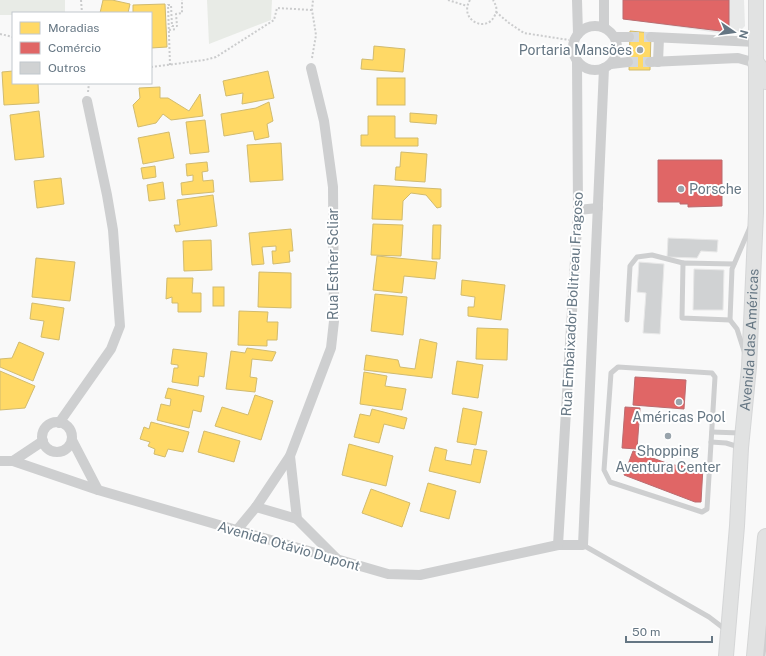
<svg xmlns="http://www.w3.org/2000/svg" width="766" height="656" font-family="'Public Sans',sans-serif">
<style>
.built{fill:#e8e9e9}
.green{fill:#e8ebe6}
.homes{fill:#ffd966;stroke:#d1bb6f}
.shops{fill:#e06666;stroke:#bb6b6f}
.building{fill:#d0d2d3;stroke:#e8e8e8}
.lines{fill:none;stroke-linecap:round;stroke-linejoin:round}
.minor-tunnel{stroke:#d4d8dc;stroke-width:10;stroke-dasharray:10 5;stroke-linecap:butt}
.secondary-casing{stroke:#d5d6d7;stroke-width:16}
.trunk-casing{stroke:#d5d6d6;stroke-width:18}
.path{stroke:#cbcccd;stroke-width:2;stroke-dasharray:2 2;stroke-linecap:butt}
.service{stroke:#cecfd0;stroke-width:5}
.minor{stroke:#cecfd0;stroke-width:10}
.secondary{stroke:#e1e2e2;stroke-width:14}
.trunk{stroke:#e1e2e2;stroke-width:16}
.poi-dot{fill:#99a4ac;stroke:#fff;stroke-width:1.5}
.labels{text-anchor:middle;stroke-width:4;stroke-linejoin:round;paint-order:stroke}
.poi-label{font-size:14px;fill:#657683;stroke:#fff}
.street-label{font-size:14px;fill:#657683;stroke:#fff}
</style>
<rect width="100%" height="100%" fill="#f9f9f9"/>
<!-- built -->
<path class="built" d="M 623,0 L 744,0 L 745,26 L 740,31 L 732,35 L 623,19 Z"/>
<!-- green -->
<g class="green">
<path d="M 0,0 L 65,0 L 65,13 L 13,13 L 13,15 L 0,15 Z"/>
<path d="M 207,0 L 272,0 L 271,20 L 209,44 Z"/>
</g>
<!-- homes -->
<g class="homes">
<path d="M 103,0 L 112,0 L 130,4 L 128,13 L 100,13 Z"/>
<path d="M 165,4 L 167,47 L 151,48 L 151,13 L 133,13 L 133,5 Z"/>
<path d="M 630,31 L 651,33 L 650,70 L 629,70 Z"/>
<path d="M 374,46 L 405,49 L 403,72 L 361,69 L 362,59 L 373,60 Z"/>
<path d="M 13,71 L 13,83 L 38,83 L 39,103 L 4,105 L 2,72 Z"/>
<path d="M 268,71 L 274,98 L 242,104 L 243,93 L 226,96 L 223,81 Z"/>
<rect x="377" y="78" width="28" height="27"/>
<path d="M 160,87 L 160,98 L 168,98 L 189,111 L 200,94 L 203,116 L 171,120 L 163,114 L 156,123 L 138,127 L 133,105 L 140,98 L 139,88 Z"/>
<path d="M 269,102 L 273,121 L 267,124 L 269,137 L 255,140 L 253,131 L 224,136 L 221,114 L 256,108 Z"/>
<path d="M 39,111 L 44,157 L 15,160 L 10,115 Z"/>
<path d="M 410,113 L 437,115 L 436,124 L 410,122 Z"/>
<path d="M 368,116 L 395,116 L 395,138 L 418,138 L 418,146 L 361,146 L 361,135 L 368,135 Z"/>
<path d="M 205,120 L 209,152 L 190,154 L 186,122 Z"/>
<path d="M 169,132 L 174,158 L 143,164 L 138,138 Z"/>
<path d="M 281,143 L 283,180 L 250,182 L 247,145 Z"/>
<path d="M 401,152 L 427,154 L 425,182 L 395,180 L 396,167 L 400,167 Z"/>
<path d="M 207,162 L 208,171 L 202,172 L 203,181 L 213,180 L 214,192 L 182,195 L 181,183 L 193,181 L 193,175 L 187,176 L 186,164 Z"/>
<path d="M 155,166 L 156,177 L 143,179 L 141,168 Z"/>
<path d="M 61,178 L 64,204 L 37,208 L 34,181 Z"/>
<path d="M 163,182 L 165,199 L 149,201 L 147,185 Z"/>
<path d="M 374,185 L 441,189 L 441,207 L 437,208 L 426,195 L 411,193 L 403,201 L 402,220 L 372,219 Z"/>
<path d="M 213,195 L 217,226 L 176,232 L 174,225 L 180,225 L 177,200 Z"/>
<path d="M 373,224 L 403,225 L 401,256 L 371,255 Z"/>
<path d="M 433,225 L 441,225 L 440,259 L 432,259 Z"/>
<path d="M 291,229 L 293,251 L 289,251 L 290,262 L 273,264 L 272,251 L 276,251 L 276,246 L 262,247 L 264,264 L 252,265 L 249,233 Z"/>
<path d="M 211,240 L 212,270 L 184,271 L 183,241 Z"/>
<path d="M 377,256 L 437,262 L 435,279 L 404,276 L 402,293 L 373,290 Z"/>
<path d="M 36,258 L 75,262 L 70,301 L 32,297 Z"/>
<path d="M 259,272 L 291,273 L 291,308 L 258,307 Z"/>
<path d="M 167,278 L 193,278 L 192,293 L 201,293 L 201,312 L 178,312 L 178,303 L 172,303 L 172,297 L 166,299 Z"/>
<path d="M 462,280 L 505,285 L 501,320 L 468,316 L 468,307 L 474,307 L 475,297 L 461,295 Z"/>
<rect x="213" y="287" width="11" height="19"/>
<path d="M 375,294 L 407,297 L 403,335 L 371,331 Z"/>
<path d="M 32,303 L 64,308 L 59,340 L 41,337 L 44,321 L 30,319 Z"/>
<path d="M 239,311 L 268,312 L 267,322 L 278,322 L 277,340 L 267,340 L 267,346 L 238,345 Z"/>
<path d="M 477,328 L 508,329 L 507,360 L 476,359 Z"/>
<path d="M 420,339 L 437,343 L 432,378 L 364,370 L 366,355 L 398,360 L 400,367 L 415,369 Z"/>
<path d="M 19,342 L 44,353 L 33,381 L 0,367 L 0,359 L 12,358 Z"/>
<path d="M 247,348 L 276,352 L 272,361 L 252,359 L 250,377 L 257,378 L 255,392 L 226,389 L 231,351 L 245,353 Z"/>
<path d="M 173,349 L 207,353 L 204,377 L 199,376 L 198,386 L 172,382 L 174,368 L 178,368 L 178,365 L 171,364 Z"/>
<path d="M 457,361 L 483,365 L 478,398 L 452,394 Z"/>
<path d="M 0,371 L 35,386 L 25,408 L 0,410 Z"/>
<path d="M 364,372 L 387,376 L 385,386 L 406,389 L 402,410 L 360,404 Z"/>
<path d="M 168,388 L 204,396 L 201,412 L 193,410 L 189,428 L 157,420 L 161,404 L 170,406 L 171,399 L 165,398 Z"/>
<path d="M 255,395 L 273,401 L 261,440 L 215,426 L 222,407 L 248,415 Z"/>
<path d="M 463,408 L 482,412 L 476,445 L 457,442 Z"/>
<path d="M 372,409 L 407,418 L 404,429 L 384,424 L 379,443 L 354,437 L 360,414 L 370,416 Z"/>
<path d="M 151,422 L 189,432 L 183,452 L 168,449 L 165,457 L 154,454 L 155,449 L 148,446 L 150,442 L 140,439 L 144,427 L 149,429 Z"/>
<path d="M 204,431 L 240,441 L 234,462 L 198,452 Z"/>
<path d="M 349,444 L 393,456 L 386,486 L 342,475 Z"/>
<path d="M 435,447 L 447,450 L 445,460 L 471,465 L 474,449 L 487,451 L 480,483 L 429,471 Z"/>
<path d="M 428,483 L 456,491 L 449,519 L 420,511 Z"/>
<path d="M 371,489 L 410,503 L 402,527 L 362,513 Z"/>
</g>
<!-- shops -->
<g class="shops">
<path d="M 623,0 L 729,0 L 729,32 L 623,19 Z"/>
<path d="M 658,160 L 722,160 L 722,206 L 688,207 L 688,204 L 680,204 L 680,202 L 658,202 Z"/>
<path d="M 635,377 L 686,380 L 684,409 L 633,405 Z"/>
<path d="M 625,407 L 640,408 L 637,449 L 622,448 Z"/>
<path d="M 633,451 L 672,465 L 703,467 L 701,502 L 695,502 L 624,475 Z"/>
</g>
<!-- building -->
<g class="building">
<path d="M 668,238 L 718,240 L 717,252 L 701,251 L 697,258 L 667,257 Z"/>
<path d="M 639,262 L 664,264 L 660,334 L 643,333 L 646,293 L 637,292 Z"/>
<path d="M 694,269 L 724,270 L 723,310 L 693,310 Z"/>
</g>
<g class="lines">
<!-- minor-tunnel -->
<g class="minor-tunnel">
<path d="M 629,37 L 651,37"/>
<path d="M 628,62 L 650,62"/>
</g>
<!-- secondary casing -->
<g class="secondary-casing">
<g id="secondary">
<path id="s1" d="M 726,656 L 737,526 L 741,448 L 749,367 L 756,213 L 756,0"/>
</g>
</g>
<!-- trunk casing -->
<g class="trunk-casing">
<g id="trunk">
<path d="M 756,63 L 763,72 L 766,81"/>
<path d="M 755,656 L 766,537"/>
</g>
</g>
<!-- path -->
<g class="path">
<path d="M 81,0 L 82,13"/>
<path d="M 448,0 L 467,6"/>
<path d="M 470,0 C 458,20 487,34 495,15 C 498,10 496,5 493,0"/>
<path d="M 496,12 L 509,23 L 524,33 L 569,40"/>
<path d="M 169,30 L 176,29"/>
<path d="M 0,34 L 13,37"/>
<path d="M 312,58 L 316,35 L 312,10 L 313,0"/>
<path d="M 170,65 L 168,5 L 171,5 L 172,26 L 177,26 L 176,14 L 182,13 L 182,0"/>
<path d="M 151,67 L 205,60 L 216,57 L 274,20 L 277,8 L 312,10"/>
<path d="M 88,92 L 89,83"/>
</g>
<!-- service -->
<g class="service">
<path d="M 627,320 L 630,266 L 637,257 L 652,255 L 683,263"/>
<path d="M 730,320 L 682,318 L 683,263 L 734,264"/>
<path d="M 745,354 L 737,329 L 730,320 L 732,269 L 751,225"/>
<path d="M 618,367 L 712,373 L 715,377 L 707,509 L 702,512 L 610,482 L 604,470 L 611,373 Z"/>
<path d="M 712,432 L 740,433"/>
<path d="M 711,442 L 726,443 L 739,447"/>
<path d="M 583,545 L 709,617 L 726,630"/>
<path d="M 763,656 L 766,627"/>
</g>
<!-- minor -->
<g class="minor">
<path d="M 577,0 L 578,34"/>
<path d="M 604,0 L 604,27"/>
<circle cx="595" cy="48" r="22"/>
<path d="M 615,37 L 629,37"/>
<path d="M 651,37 L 756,42"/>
<path d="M 650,62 L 738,58 L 756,63"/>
<path d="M 658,62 L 659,38"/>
<path d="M 611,64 L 628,62"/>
<path d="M 578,210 L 598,208"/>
<circle cx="57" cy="437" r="15"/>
<path d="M 59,423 L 111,349 L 120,326 L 113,230 L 107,195 L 87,101"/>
<path d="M 72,440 L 98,490"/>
<path d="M 290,456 L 297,519 L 337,559"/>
<path d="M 0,461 L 13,461 L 98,490 L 388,574 L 420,575 L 558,545 L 583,545 L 604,68"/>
<path d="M 13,461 L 43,441"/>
<path d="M 256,507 L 297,519"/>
<path d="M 237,530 L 256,507 L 290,456 L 331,348 L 334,321 L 333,187 L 324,121 L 311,68"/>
<path d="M 558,545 L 578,210 L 577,61"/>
</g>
<!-- secondary -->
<use href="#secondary" class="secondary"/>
<!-- trunk -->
<use href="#trunk" class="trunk"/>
</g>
<!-- markers -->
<g class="poi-dot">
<circle cx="640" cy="50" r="4"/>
<circle cx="681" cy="189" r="4"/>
<circle cx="679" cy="402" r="4"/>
<circle cx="668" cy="436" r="4"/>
</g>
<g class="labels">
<!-- poi labels -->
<g class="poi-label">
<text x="632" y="55" text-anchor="end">Portaria Mansões</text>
<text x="689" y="194" text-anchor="start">Porsche</text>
<text x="679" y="422">Américas Pool</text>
<text x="668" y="456">Shopping<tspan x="668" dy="16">Aventura Center</tspan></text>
</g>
<!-- street labels -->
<g class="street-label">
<text transform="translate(333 264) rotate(-90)" y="5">Rua Esther Scliar</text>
<text transform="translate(572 304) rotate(-87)" y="5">Rua Embaixador Bolitreau Fragoso</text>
<text dy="5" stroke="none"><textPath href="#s1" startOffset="317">Avenida das Américas</textPath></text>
<text transform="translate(289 546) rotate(16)" y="5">Avenida Otávio Dupont</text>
</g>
</g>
<!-- legend -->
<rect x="12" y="12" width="140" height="72" fill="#ffffff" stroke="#c1c8cd"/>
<rect x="20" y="22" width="20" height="12" fill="#ffd966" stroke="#c1c8cd"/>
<text x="48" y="32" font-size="12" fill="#657683">Moradias</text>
<rect x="20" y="42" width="20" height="12" fill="#e06666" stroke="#c1c8cd"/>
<text x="48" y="52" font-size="12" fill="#657683">Comércio</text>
<rect x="20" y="62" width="20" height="12" fill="#d0d2d3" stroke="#c1c8cd"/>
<text x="48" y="72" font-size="12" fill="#657683">Outros</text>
<!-- north arrow -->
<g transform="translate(734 32) rotate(103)" stroke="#ffffff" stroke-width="3" paint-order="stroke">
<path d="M0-3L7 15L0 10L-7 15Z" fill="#657683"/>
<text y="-6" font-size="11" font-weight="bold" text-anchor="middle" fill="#657683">N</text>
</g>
<!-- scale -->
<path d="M626 636v6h86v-6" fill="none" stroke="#657683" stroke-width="2"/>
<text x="632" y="636" font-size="12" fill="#657683" stroke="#ffffff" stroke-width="3" paint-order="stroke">50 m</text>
</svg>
